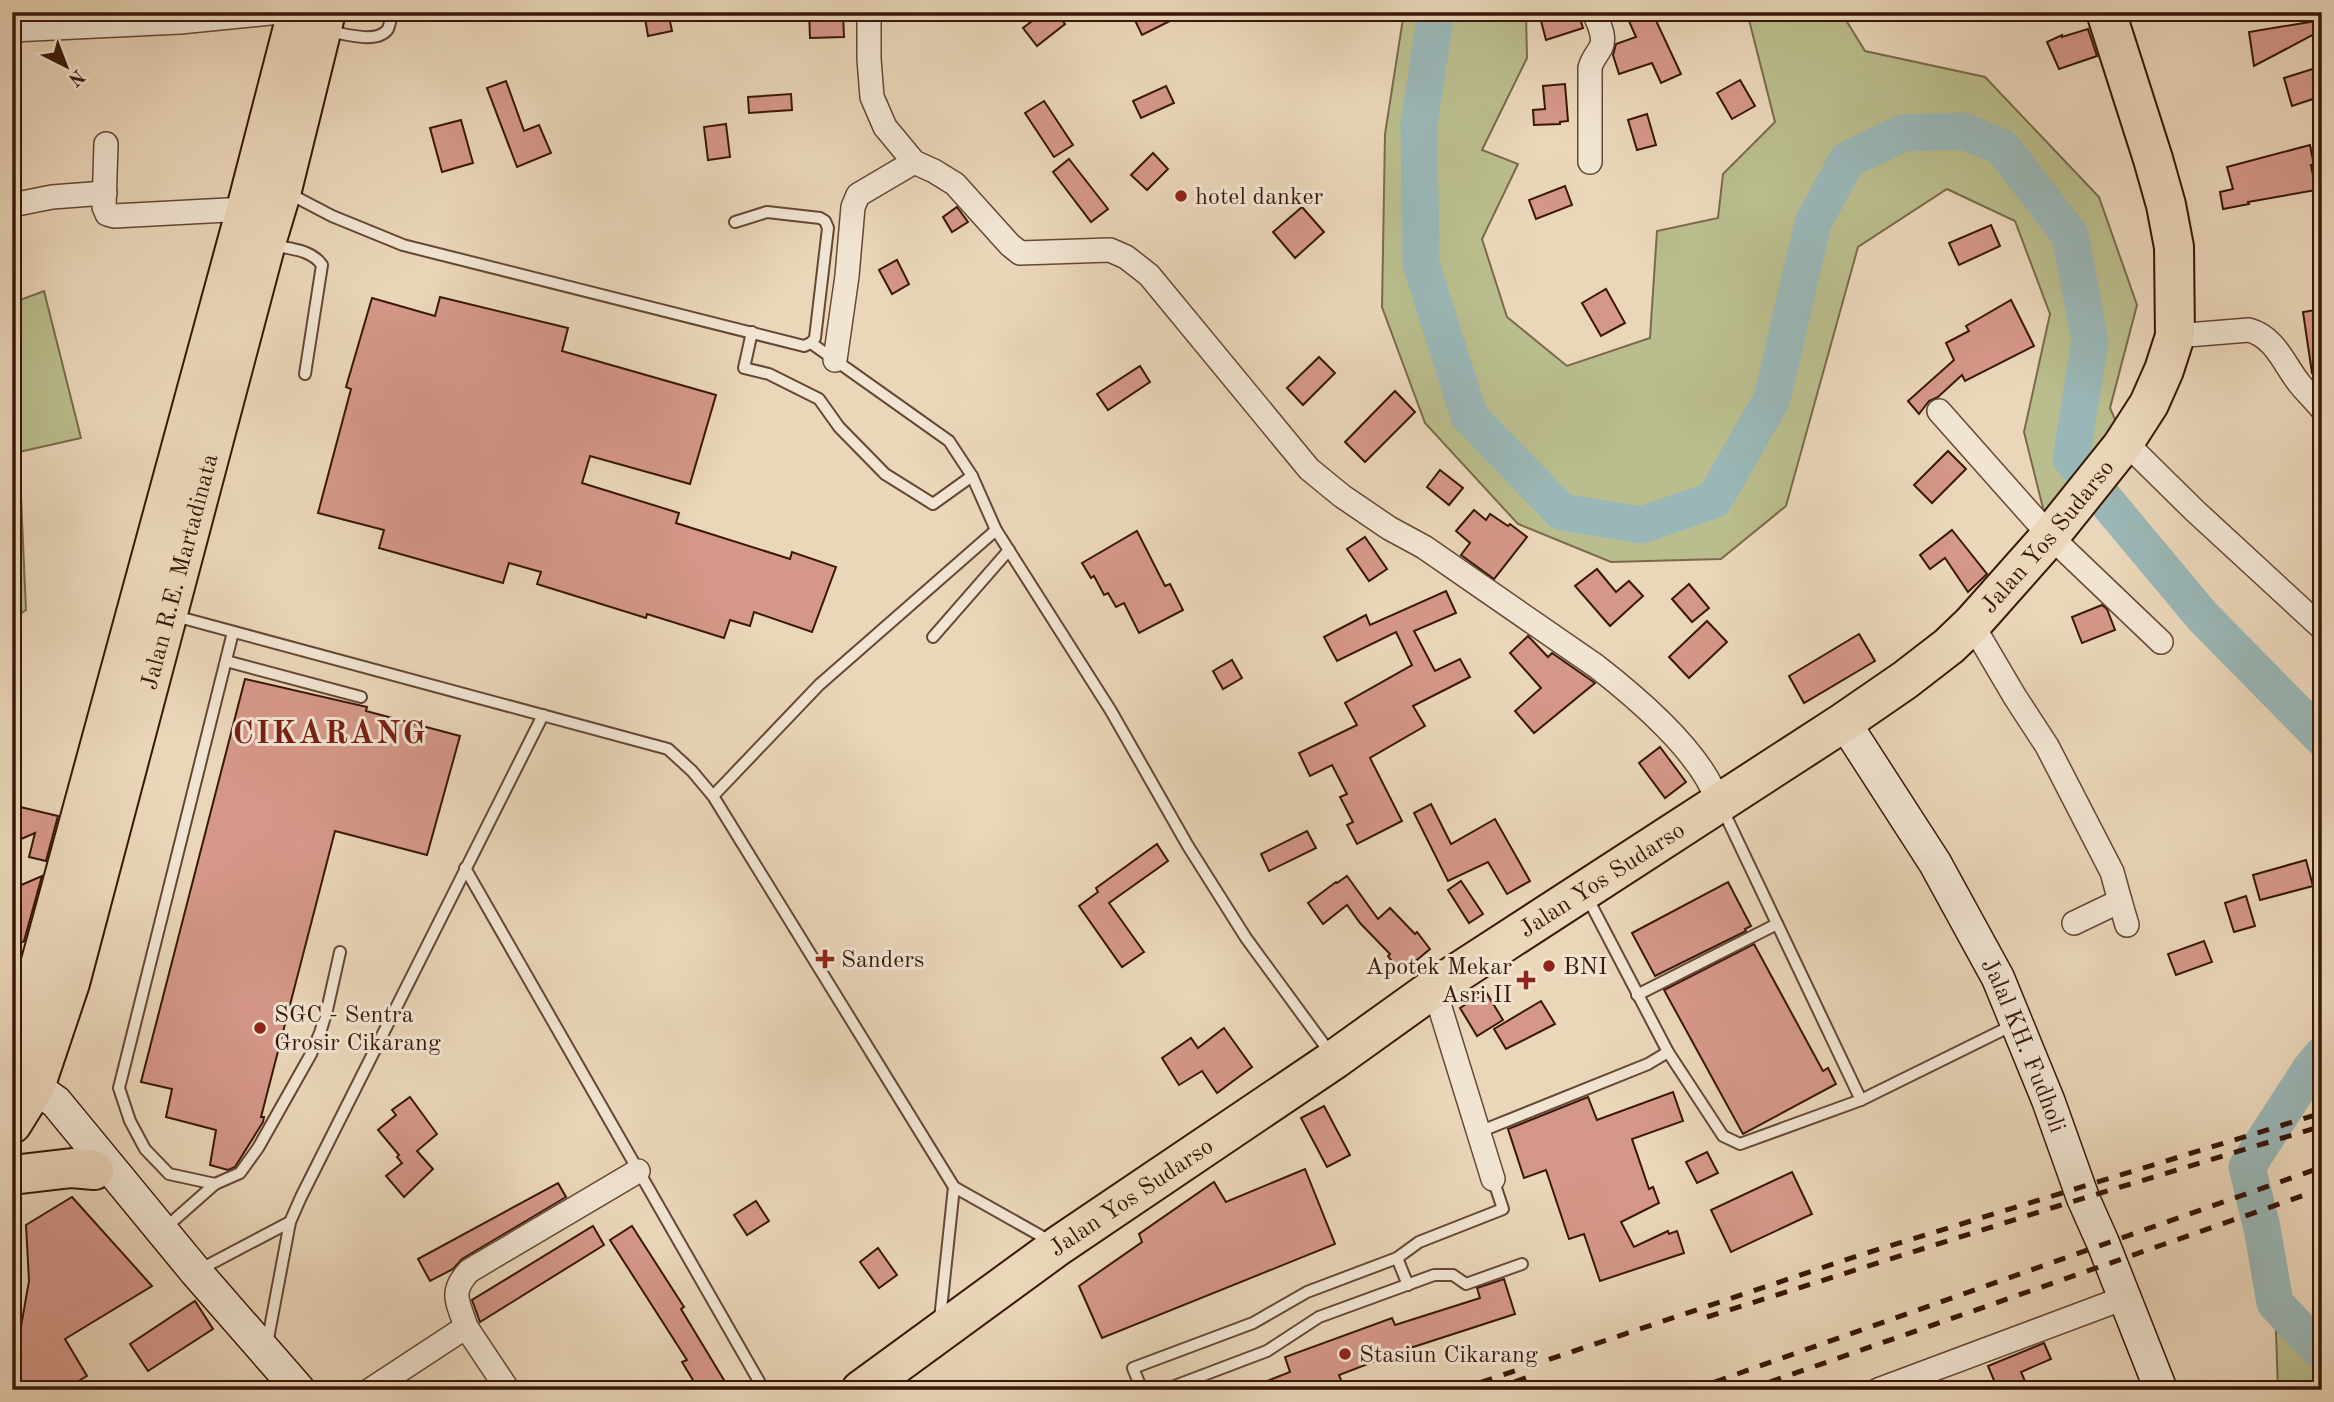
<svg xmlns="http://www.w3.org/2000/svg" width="2334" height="1402" font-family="'Old Standard TT',serif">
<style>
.green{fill:#babd8d;stroke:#7a6a4b;stroke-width:2}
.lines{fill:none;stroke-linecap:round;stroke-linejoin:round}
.river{stroke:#9ab7b7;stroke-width:37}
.building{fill:#d59789;stroke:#391709;stroke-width:2}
.lane-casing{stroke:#654735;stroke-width:14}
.street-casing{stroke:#654735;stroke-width:26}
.secondary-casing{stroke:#391709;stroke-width:35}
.highway-casing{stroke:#391709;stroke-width:42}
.lane{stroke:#f1e4d2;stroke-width:10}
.street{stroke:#f1e4d2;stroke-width:23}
.secondary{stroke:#f1e4d2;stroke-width:32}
.highway{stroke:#ead6b9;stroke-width:38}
.rail{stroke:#391709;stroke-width:5;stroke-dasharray:12 12;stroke-linecap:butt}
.poi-dot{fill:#8f2418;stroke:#f1e4d2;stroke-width:2.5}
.labels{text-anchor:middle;stroke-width:6;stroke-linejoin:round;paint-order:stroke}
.poi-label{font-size:24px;fill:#391709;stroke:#f1e4d2;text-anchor:start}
.street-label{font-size:24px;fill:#391709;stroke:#f1e4d2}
.district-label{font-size:32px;font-weight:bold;letter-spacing:2px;fill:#7a1f14;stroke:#f1e4d2}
</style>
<rect width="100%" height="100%" fill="#ead6b9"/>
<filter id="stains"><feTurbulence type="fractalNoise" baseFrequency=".00286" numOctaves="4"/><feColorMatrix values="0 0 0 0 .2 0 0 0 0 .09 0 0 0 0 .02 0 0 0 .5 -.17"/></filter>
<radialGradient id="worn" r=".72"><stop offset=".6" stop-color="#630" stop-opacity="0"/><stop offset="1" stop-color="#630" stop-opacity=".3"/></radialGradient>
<!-- green -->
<g class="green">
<path d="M 1404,12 L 1526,12 L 1527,58 L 1482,150 L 1518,164 L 1482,239 L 1507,317 L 1567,366 L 1650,338 L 1657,231 L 1718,218 L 1723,174 L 1775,122 L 1747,12 L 1841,12 L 1865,51 L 1985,77 L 2099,197 L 2137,305 L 2110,408 L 2125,442 L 2050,536 L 2024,432 L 2050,314 L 2015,221 L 1947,189 L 1858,247 L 1786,506 L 1721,559 L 1611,562 L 1518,524 L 1425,423 L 1382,307 L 1385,134 Z"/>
<path d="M 44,291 L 81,438 L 19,452 L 26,610 L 12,619 L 12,303 Z"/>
<path d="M 2275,1303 L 2317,1348 L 2322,1349 L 2322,1390 L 2278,1390 Z"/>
</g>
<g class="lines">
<!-- river -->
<g class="river">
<path d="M 1436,12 L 1419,124 L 1421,264 L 1469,416 L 1562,512 L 1641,525 L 1714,500 L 1772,399 L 1813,223 L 1847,160 L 1903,133 L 1963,131 L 2002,147 L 2070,235 L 2090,341 L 2071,459 L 2203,617 L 2322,738"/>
<path d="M 2322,1055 L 2309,1071 L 2247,1167 L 2262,1228 L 2275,1303 L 2317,1348 L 2322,1349"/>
</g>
</g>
<!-- building -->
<g class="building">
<path d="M 644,12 L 668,12 L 672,31 L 648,36 Z"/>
<path d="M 809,12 L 843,12 L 844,37 L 810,38 Z"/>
<path d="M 1044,12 L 1056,12 L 1065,24 L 1037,46 L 1023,28 Z"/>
<path d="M 1131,12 L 1188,12 L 1142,35 Z"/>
<path d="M 1569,12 L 1578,12 L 1583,28 L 1546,40 L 1541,21 Z"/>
<path d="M 1625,12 L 1652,12 L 1681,74 L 1661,83 L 1652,63 L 1619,74 L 1613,55 L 1616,44 L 1636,37 Z"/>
<path d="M 2322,20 L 2322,30 L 2254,66 L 2249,32 Z"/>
<path d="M 2088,29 L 2097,56 L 2059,69 L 2047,42 L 2062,35 L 2062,37 Z"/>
<path d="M 2322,66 L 2322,96 L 2292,106 L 2284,78 Z"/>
<path d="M 1740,80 L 1755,106 L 1732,119 L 1717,93 Z"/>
<path d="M 506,81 L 524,131 L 539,125 L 551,153 L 517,167 L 487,88 Z"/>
<path d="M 1565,84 L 1568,121 L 1560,122 L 1560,124 L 1534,125 L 1533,110 L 1545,109 L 1543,86 Z"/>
<path d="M 1166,86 L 1174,103 L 1141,118 L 1133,101 Z"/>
<path d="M 791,94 L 792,110 L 749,113 L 748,97 Z"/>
<path d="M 1044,101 L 1073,145 L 1054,157 L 1025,113 Z"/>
<path d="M 1647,114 L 1656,145 L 1637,150 L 1628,120 Z"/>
<path d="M 461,120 L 473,163 L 442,172 L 430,128 Z"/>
<path d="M 726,124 L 730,157 L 708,160 L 704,127 Z"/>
<path d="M 2310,145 L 2314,165 L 2311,165 L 2316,190 L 2248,202 L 2249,204 L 2223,209 L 2220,192 L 2233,189 L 2227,167 Z"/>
<path d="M 1153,153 L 1168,169 L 1147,190 L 1131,175 Z"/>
<path d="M 1069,159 L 1108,209 L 1091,222 L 1053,172 Z"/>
<path d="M 1565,186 L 1572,205 L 1536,219 L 1529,200 Z"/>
<path d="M 957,207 L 968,222 L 952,232 L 943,217 Z"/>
<path d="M 1302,207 L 1324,232 L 1295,258 L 1273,232 Z"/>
<path d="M 1991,225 L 2000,246 L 1959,265 L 1949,243 Z"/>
<path d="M 897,260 L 909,284 L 892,294 L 879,270 Z"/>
<path d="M 1606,289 L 1625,323 L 1601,336 L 1582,303 Z"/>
<path d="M 440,297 L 568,328 L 562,351 L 716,395 L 690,484 L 590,456 L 582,483 L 679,513 L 676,523 L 790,559 L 792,552 L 836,567 L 812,632 L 754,612 L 750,626 L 730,620 L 724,638 L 647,614 L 646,618 L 537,584 L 541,572 L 509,563 L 503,583 L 379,548 L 384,530 L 318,513 L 351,389 L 346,387 L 372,298 L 435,316 Z"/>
<path d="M 2011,300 L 2034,346 L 1965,381 L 1962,375 L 1938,397 L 1929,401 L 1919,414 L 1908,401 L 1954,360 L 1946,343 L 1969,331 L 1966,326 Z"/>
<path d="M 2322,309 L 2322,373 L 2312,373 L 2303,312 Z"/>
<path d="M 1319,357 L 1335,373 L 1303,405 L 1287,388 Z"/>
<path d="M 1140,366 L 1150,382 L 1108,410 L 1097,394 Z"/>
<path d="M 1395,391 L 1415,412 L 1365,462 L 1345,442 Z"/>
<path d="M 1948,451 L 1966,469 L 1932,503 L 1914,485 Z"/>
<path d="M 1440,470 L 1463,488 L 1449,505 L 1427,487 Z"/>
<path d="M 1474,510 L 1486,520 L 1490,514 L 1508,526 L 1510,524 L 1527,537 L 1494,579 L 1461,555 L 1470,543 L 1456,531 Z"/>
<path d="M 1952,530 L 1987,574 L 1968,592 L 1945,558 L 1930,569 L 1920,555 Z"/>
<path d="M 1137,531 L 1165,586 L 1170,584 L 1183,610 L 1139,633 L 1124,603 L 1116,607 L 1108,593 L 1104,595 L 1094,576 L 1091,578 L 1082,563 Z"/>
<path d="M 1365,537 L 1387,569 L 1369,581 L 1347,549 Z"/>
<path d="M 1597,569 L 1616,592 L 1629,581 L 1643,596 L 1610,626 L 1575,586 Z"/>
<path d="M 1689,584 L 1709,608 L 1692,622 L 1672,599 Z"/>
<path d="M 1446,591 L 1456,613 L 1414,631 L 1435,671 L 1460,659 L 1470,677 L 1413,706 L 1425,726 L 1370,758 L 1402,821 L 1357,844 L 1347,825 L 1353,822 L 1340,797 L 1347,794 L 1332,765 L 1310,776 L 1299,753 L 1357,725 L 1345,703 L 1412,665 L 1396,632 L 1337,661 L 1324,637 L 1366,615 L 1370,625 Z"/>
<path d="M 2102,605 L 2107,609 L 2115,630 L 2082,643 L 2072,617 Z"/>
<path d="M 1707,621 L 1727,642 L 1689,678 L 1669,657 Z"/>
<path d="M 1859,634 L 1875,661 L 1804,703 L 1789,676 Z"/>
<path d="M 1528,636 L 1548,657 L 1552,653 L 1595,683 L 1534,733 L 1515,711 L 1541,688 L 1510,653 Z"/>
<path d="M 1232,660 L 1242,678 L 1223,689 L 1213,671 Z"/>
<path d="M 245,679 L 367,707 L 366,711 L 460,736 L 427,855 L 335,831 L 261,1117 L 264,1117 L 263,1122 L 235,1167 L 228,1170 L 210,1165 L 216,1130 L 166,1117 L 172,1089 L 141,1082 Z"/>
<path d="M 1660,747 L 1686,782 L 1665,798 L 1639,763 Z"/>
<path d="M 1431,804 L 1451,844 L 1495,819 L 1530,881 L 1507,894 L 1488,862 L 1448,881 L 1414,813 Z"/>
<path d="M 12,805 L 58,816 L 46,861 L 29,857 L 35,833 L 12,843 Z"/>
<path d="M 1307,831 L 1316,848 L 1269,871 L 1261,854 Z"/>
<path d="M 1157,844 L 1168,861 L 1109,903 L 1144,952 L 1122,967 L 1079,906 L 1098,892 L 1096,888 Z"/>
<path d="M 2306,860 L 2313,886 L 2260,900 L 2253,875 Z"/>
<path d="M 42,876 L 24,941 L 12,948 L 12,889 Z"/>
<path d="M 1347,876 L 1378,919 L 1390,908 L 1415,934 L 1417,932 L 1430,949 L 1401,973 L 1388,956 L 1390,954 L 1360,923 L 1347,905 L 1323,924 L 1308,903 L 1336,882 L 1337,883 Z"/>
<path d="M 1461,881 L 1483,914 L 1469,923 L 1448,890 Z"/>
<path d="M 1728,882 L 1751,926 L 1745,929 L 1746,931 L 1655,976 L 1632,933 Z"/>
<path d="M 2246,896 L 2255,926 L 2234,932 L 2225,903 Z"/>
<path d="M 2204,941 L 2212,962 L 2176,975 L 2168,954 Z"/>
<path d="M 1754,944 L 1823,1071 L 1828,1068 L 1836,1084 L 1743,1134 L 1664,990 Z"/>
<path d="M 1486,992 L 1503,1020 L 1477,1036 L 1460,1008 Z"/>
<path d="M 1541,1001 L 1555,1024 L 1506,1049 L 1494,1029 Z"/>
<path d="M 1224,1028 L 1252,1067 L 1217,1093 L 1202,1071 L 1179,1085 L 1162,1058 L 1191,1038 L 1198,1048 Z"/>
<path d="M 1673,1092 L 1683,1121 L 1632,1139 L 1649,1189 L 1653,1187 L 1659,1203 L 1621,1222 L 1634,1247 L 1668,1231 L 1669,1234 L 1677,1231 L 1684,1253 L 1600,1281 L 1584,1234 L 1569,1239 L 1546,1170 L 1524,1178 L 1508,1129 L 1588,1097 L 1597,1120 Z"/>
<path d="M 410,1097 L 437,1134 L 417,1151 L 433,1169 L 404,1197 L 386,1176 L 402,1163 L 397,1157 L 399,1155 L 378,1130 L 396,1115 L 392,1110 Z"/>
<path d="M 1324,1106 L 1350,1155 L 1327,1167 L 1301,1118 Z"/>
<path d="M 1707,1152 L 1718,1173 L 1697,1183 L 1686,1162 Z"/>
<path d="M 1305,1169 L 1335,1244 L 1102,1338 L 1079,1286 L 1142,1242 L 1139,1234 L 1214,1182 L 1226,1202 Z"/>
<path d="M 1792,1172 L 1812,1214 L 1731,1252 L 1711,1210 Z"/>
<path d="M 558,1183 L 566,1197 L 462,1259 L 453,1269 L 430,1281 L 418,1259 Z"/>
<path d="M 72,1197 L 152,1286 L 65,1339 L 87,1376 L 63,1390 L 16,1390 L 19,1338 L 29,1281 L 26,1225 Z"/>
<path d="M 756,1201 L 769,1221 L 747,1235 L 734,1215 Z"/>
<path d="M 593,1226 L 604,1245 L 480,1322 L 472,1300 Z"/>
<path d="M 632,1226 L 684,1307 L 681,1309 L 730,1390 L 699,1390 L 682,1362 L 687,1360 L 610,1240 Z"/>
<path d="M 878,1248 L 897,1275 L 879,1288 L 860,1262 Z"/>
<path d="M 1504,1279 L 1515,1314 L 1404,1350 L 1339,1375 L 1345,1390 L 1249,1390 L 1249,1388 L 1290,1372 L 1285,1357 L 1392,1318 L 1395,1325 L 1480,1298 L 1477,1288 Z"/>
<path d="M 195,1301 L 213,1329 L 148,1371 L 130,1344 Z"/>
<path d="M 2044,1343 L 2051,1359 L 2021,1372 L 2029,1390 L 1998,1390 L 1988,1366 Z"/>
</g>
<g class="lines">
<!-- lane casing -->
<g class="lane-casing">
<g id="lane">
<path d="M 327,31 C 343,33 377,45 388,29 C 390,24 391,17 393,12"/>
<path d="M 288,193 L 332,216 L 403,245 L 804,346 L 811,343 L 815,338 L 828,228 L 825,221 L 820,218 L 767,212 L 735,222"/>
<path d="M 272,245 C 289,249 311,249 322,265 L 305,374"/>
<path d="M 752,332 L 744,368 L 769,374 L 819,399 L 839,427 L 885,474 L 933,504 L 972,476"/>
<path d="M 811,343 L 949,441 L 972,476 L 996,530 L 1111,711 L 1188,846 L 1246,938 L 1331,1054"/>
<path d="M 175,616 L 668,749 L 692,771 L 713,796 L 954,1187 L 1050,1241"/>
<path d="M 933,637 L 1009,550"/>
<path d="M 226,661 L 361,697"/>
<path d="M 713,796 L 819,685 L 996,530"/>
<path d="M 1722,808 L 1861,1100"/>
<path d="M 465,868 L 764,1390"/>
<path d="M 1637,995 L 1777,924"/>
<path d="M 1668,1052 L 1723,1136 L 1740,1144 L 1861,1100 L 2013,1025"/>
<path d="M 1479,1132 L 1648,1064 L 1668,1052 L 1586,895"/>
<path d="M 215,1184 L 169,1174 L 145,1149 L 130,1121 L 119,1088 L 233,632"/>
<path d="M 164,1229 L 215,1184 L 240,1173 L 258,1148 L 311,1054 L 320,1033 L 327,1010 L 340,952"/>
<path d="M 1397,1258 L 1408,1285"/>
<path d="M 199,1270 L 290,1222"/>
<path d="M 940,1319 L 954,1187"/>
<path d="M 267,1344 L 290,1222 L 301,1197 L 543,715"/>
<path d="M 1142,1390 L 1133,1368 L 1253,1323 L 1307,1292 L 1397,1258 L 1419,1242 L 1503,1209 L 1493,1179"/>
<path d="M 1164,1390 L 1267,1351 L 1319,1317 L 1434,1275 L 1453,1275 L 1466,1284 L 1522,1264"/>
</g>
</g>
<!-- street casing -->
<g class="street-casing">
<g id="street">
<path d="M 869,12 L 869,59 L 872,97 L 885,127 L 914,162 L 934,171 L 955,184 L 1010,245 L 1020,253 L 1110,250 L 1126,257 L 1149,275 L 1309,469 L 1342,496 L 1389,528 L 1424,547 L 1596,666 C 1636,697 1702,753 1718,802"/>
<path d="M 12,30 L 180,22 L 280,12"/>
<path d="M 106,144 L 104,207 L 107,214 L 114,216 L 246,209"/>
<path d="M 1590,162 L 1590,68 C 1592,59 1597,55 1601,47 C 1606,36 1598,23 1594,12"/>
<path d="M 12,205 L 52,197 L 105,193"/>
<path d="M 2175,336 L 2249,330 C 2275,337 2284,364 2299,383 C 2306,392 2315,400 2322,409"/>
<path d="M 835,360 L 847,276 L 853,207 L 858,195 L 914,162"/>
<path d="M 1939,411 L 2050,536 L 2161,642"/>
<path d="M 2125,442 L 2194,510 L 2322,628"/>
<path d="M 1972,624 L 2015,697 L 2047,746 L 2112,872 L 2120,901 L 2074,923"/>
<path d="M 2120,901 L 2127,925"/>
<path d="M 1434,988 L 1493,1179"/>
<path d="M 466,1327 C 458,1301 449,1293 469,1271 L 638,1171"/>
<path d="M 370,1390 L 466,1327 L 508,1390"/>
<path d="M 1878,1390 L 2124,1298"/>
</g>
</g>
<!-- secondary casing -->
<g class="secondary-casing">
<g id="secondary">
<path id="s1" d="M 1844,722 L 1935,863 L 1998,978 L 2048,1100 L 2083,1198 L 2103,1243 L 2161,1390"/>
<path d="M 12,1063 L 35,1087 L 56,1102 L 196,1272 L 299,1390"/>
</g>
</g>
<!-- highway casing -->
<g class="highway-casing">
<g id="highway">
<path d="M 12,1050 L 36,980 L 246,209 L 297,12"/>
<path id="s2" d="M 12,1124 L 35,1087 L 70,983 L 266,243 L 282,190 L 326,12"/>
<path d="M 12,1175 L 72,1168 L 94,1170"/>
<path id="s3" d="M 861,1390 L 1058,1246 L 1335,1059 L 1434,988 L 1844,722 L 1905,680 L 1949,646 L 1972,624 L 2050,536 L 2122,446 L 2149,404 L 2164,370 L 2175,336 L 2174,247 L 2166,205 L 2153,159 L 2106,12"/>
</g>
</g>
<!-- lane -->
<use href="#lane" class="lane"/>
<!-- street -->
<use href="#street" class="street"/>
<!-- secondary -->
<use href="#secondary" class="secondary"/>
<!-- highway -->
<use href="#highway" class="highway"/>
<!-- rail -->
<g class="rail">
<path d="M 1707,1317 L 2058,1206 L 2322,1126"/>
<path d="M 1458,1390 L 1857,1256 L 2322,1113"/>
<path d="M 1492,1390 L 1528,1377"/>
<path d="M 1692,1390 L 2322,1167"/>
<path d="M 1747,1390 L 2322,1189"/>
</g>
</g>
<!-- markers -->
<g class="poi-dot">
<circle cx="1181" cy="196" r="7"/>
<path d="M821.5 948.5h7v7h7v7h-7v7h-7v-7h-7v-7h7z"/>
<circle cx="1549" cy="966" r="7"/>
<path d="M1522.5 969.5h7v7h7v7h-7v7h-7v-7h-7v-7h7z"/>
<circle cx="260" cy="1028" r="7"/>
<circle cx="1345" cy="1354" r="7"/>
</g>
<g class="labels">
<!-- poi labels -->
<g class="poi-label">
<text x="1195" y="204">hotel danker</text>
<text x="841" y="967">Sanders</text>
<text x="1512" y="974" text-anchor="end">Apotek Mekar<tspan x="1512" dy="28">Asri II</tspan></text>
<text x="1563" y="974">BNI</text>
<text x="274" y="1022">SGC - Sentra<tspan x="274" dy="28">Grosir Cikarang</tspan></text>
<text x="1359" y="1362">Stasiun Cikarang</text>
</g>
<!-- street labels -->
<g class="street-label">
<text dy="8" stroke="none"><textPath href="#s3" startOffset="1466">Jalan Yos Sudarso</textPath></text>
<text dy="8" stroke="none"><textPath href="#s2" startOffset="579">Jalan R.E. Martadinata</textPath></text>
<text dy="8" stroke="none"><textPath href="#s3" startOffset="900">Jalan Yos Sudarso</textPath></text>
<text dy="8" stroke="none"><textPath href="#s1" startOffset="371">Jalal KH. Fudholi</textPath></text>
<text dy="8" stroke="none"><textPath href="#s3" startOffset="332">Jalan Yos Sudarso</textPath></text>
</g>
<!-- district labels -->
<g class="district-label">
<text x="330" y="743">CIKARANG</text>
</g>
</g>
<!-- margin -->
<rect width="2334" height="1402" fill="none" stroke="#ead6b9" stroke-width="42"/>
<rect x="14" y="14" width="2306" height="1374" fill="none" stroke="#391709" stroke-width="3.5"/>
<rect x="21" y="21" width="2292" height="1360" fill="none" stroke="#391709" stroke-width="2"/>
<!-- north arrow -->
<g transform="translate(66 66) rotate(138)" stroke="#f1e4d2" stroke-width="5" paint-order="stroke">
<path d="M0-5L12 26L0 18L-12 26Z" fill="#391709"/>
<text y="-10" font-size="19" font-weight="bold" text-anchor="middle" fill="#391709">N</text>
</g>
<rect width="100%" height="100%" filter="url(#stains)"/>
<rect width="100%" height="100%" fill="url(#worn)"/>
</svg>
